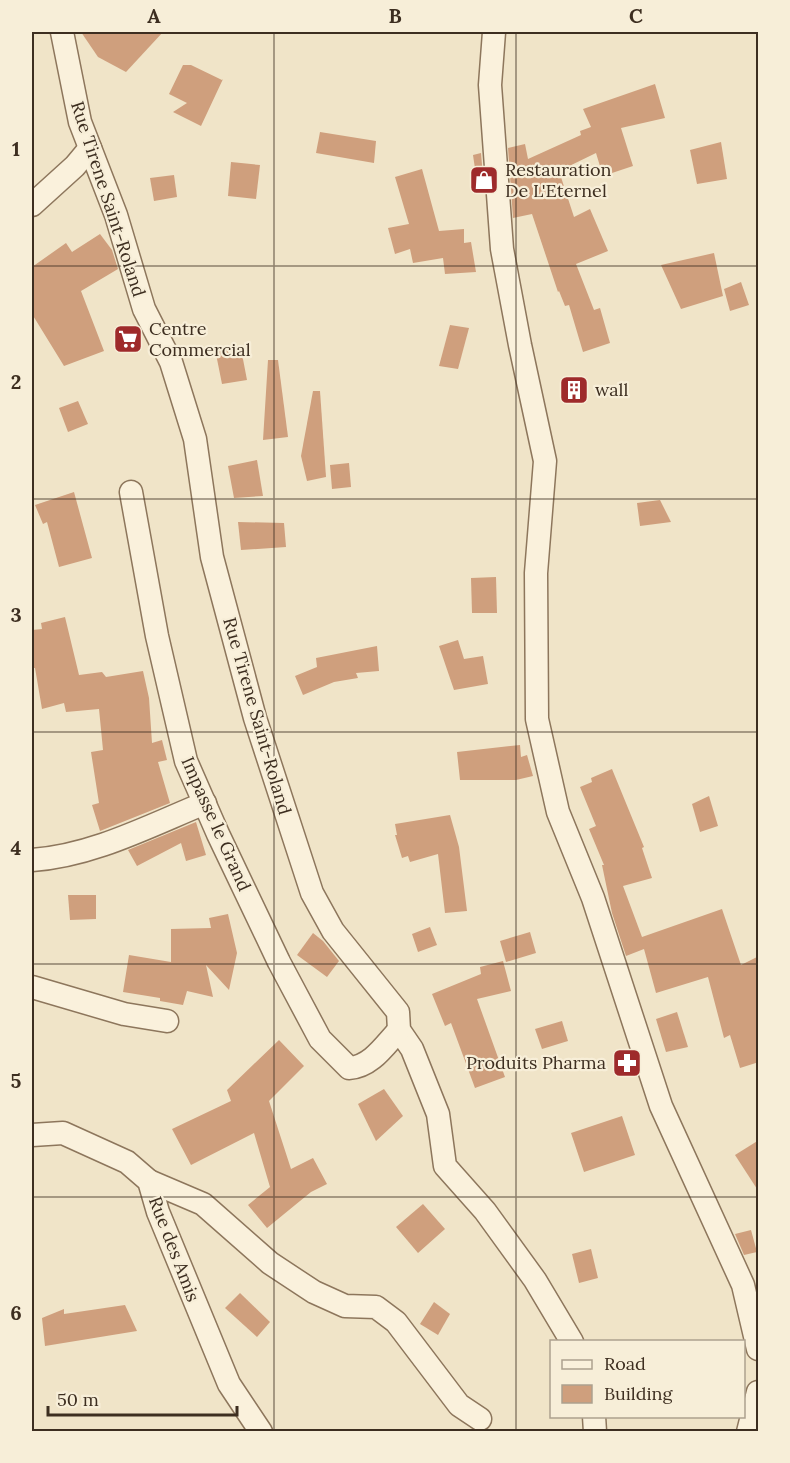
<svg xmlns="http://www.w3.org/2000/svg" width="790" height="1463" font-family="Lora,serif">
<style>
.building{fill:#cf9f7d}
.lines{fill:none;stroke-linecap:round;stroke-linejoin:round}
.minor-casing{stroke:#8d765c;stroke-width:25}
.minor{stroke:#faf1dc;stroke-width:22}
.grid{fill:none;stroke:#3d2e20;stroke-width:1.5;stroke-opacity:0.55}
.labels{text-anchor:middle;stroke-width:4.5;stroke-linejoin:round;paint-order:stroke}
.poi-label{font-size:18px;fill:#3d2e20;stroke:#f7eed8;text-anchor:start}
.street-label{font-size:18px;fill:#3d2e20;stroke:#f7eed8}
.neatline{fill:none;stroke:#3d2e20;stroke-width:2}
.grid-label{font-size:20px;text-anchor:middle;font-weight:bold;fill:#3d2e20}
</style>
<rect width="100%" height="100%" fill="#f0e4c8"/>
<!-- building -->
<g class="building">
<path d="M 81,32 L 163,32 L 126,72 L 98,57 Z"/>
<path d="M 183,65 L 191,65 L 222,80 L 223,79 L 201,126 L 173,112 L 187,103 L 169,94 Z"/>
<path d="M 655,84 L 665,118 L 621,128 L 633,166 L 603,176 L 596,153 L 559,171 L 574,217 L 590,209 L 608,251 L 576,264 L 594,310 L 600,308 L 610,343 L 583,352 L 569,305 L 565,306 L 559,291 L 558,292 L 532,214 L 513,218 L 508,148 L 525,144 L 528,159 L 581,135 L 580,131 L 591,127 L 583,109 Z"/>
<path d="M 320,132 L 376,141 L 374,163 L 316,153 Z"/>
<path d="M 721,142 L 727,179 L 697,184 L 690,150 Z"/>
<path d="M 481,153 L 484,188 L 478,189 L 473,155 Z"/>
<path d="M 231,162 L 260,165 L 256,199 L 228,196 Z"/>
<path d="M 422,169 L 439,231 L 464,229 L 464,243 L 471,242 L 476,272 L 445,274 L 443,258 L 413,263 L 410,249 L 395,254 L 388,228 L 409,224 L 395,177 Z"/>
<path d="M 174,175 L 177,197 L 154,201 L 150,178 Z"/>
<path d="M 100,234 L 112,250 L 118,269 L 81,291 L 104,351 L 64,366 L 32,314 L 32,267 L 66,243 L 72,252 Z"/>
<path d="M 714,253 L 723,296 L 681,309 L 661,265 Z"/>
<path d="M 741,282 L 749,305 L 730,311 L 724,289 Z"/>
<path d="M 450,325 L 469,328 L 458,369 L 439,366 Z"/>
<path d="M 235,346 L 236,355 L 242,354 L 247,380 L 222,384 L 215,349 Z"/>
<path d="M 268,360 L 278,360 L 288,437 L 263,440 Z"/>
<path d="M 313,391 L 320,391 L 326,477 L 307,481 L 301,456 Z"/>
<path d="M 78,401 L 88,424 L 68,432 L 59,408 Z"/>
<path d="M 257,460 L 263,496 L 234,498 L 228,466 Z"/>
<path d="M 349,463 L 351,487 L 332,489 L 330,465 Z"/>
<path d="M 74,492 L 92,558 L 59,567 L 47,522 L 43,524 L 35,505 Z"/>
<path d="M 660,500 L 671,522 L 640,526 L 637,503 Z"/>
<path d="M 238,522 L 284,523 L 286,547 L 241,550 Z"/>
<path d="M 496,577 L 497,613 L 472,613 L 471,578 Z"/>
<path d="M 65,617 L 79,675 L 102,672 L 106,677 L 143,671 L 149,698 L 152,743 L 162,740 L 167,760 L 158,762 L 170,803 L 100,831 L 92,805 L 99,803 L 91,752 L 103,750 L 99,709 L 66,712 L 64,703 L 42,709 L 35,668 L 32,668 L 32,630 L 42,629 L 41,623 Z"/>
<path d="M 458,640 L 464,659 L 483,656 L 488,684 L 454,690 L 439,646 Z"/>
<path d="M 377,646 L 379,671 L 356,673 L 358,678 L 334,682 L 303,695 L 295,676 L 317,667 L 316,658 Z"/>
<path d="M 520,745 L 521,757 L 527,755 L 533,776 L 516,780 L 460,780 L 457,752 Z"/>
<path d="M 612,769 L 644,847 L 642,848 L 652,878 L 623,886 L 642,937 L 722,909 L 741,965 L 759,956 L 759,1062 L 740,1068 L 730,1035 L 724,1038 L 708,977 L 656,993 L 644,949 L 626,956 L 612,913 L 602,865 L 604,865 L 589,829 L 596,826 L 580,787 L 592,782 L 591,778 Z"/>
<path d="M 709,796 L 718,826 L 700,832 L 692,804 Z"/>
<path d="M 450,815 L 459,847 L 467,911 L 445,913 L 438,854 L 410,862 L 408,856 L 402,858 L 395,835 L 397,835 L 395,824 Z"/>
<path d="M 196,822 L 206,855 L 186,861 L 181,843 L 137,866 L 128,850 Z"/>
<path d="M 68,895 L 96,895 L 96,919 L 70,920 Z"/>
<path d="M 228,914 L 237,953 L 229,990 L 206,965 L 213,997 L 187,991 L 183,1005 L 160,1001 L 160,998 L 123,992 L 129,955 L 171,962 L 171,929 L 211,928 L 209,918 Z"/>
<path d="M 430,927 L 437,945 L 418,952 L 412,934 Z"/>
<path d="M 530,932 L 536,953 L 506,962 L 500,941 Z"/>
<path d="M 313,933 L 323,941 L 339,961 L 327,977 L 297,955 Z"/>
<path d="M 503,961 L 511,991 L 477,999 L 505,1077 L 475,1088 L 451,1023 L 445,1026 L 432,994 L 481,974 L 480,967 Z"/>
<path d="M 677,1012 L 688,1047 L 666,1052 L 656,1019 Z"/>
<path d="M 562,1021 L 568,1041 L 542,1049 L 535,1029 Z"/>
<path d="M 279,1040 L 304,1066 L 269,1101 L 291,1169 L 313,1158 L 327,1184 L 311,1192 L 267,1228 L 248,1205 L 270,1187 L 254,1133 L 191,1165 L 172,1129 L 231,1101 L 227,1090 Z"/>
<path d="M 384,1089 L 403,1116 L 376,1141 L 358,1104 Z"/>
<path d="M 622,1116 L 635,1155 L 584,1172 L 571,1133 Z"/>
<path d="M 759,1140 L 759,1192 L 735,1155 Z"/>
<path d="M 423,1204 L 445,1229 L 418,1253 L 396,1227 Z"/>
<path d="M 751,1230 L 757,1252 L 744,1255 L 735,1234 Z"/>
<path d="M 591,1249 L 598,1278 L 579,1283 L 572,1254 Z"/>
<path d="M 240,1293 L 270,1322 L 257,1337 L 225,1308 Z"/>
<path d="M 434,1302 L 450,1314 L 438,1335 L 420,1324 Z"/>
<path d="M 125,1305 L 137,1331 L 45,1346 L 42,1318 L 64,1309 L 64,1314 Z"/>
</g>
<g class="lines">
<!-- minor casing -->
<g class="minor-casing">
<g id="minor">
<path d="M 62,32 L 80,122 L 116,215 L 144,309 L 171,362 L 195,439 L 212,557 L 255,718 L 312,893 L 333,931 L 398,1012 L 399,1030 L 412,1049 L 438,1114 L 445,1166 L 485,1211 L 535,1280 L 572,1342"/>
<path d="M 494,32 L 490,85 L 502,249 L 520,345 L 545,461 L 536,573 L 537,719 L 558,812 L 593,898 L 661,1106 L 743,1285 L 758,1349"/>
<path d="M 32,205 L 75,166 L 90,148"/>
<path d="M 131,492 L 157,636 L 186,761 L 218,834 L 279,962 L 320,1039 L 349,1068 C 371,1067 385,1045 399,1030"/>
<path d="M 32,860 C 92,856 149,826 205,803"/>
<path d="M 32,987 L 124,1014 L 167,1021"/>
<path d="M 32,1135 L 63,1133 L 127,1162 L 149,1181 L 158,1212 L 229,1384 L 261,1432"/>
<path d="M 149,1181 L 203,1204 L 270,1263 L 314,1292 L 345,1306 L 376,1307 L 396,1322 L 459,1405 L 480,1419"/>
<path d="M 594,1416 L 595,1432"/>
<path d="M 748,1432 L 758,1392"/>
</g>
</g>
<!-- minor -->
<use href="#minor" class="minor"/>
</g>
<!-- grid -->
<path class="grid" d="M 274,32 L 274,1432M 516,32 L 516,1432M 32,266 L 758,266M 32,499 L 758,499M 32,732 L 758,732M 32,964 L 758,964M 32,1197 L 758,1197"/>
<!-- icons -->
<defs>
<g id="shop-square" transform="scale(1.5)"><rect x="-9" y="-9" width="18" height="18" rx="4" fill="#9e2a2b" stroke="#f7eed8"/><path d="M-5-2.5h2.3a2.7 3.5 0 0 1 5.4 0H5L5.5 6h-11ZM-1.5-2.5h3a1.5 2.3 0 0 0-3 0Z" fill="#fff"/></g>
<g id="supermarket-square" transform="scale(1.5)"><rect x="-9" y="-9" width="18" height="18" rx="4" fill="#9e2a2b" stroke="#f7eed8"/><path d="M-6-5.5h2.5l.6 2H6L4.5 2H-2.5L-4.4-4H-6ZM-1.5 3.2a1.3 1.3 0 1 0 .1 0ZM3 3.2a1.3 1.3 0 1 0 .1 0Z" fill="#fff"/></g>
<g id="building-square" transform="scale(1.5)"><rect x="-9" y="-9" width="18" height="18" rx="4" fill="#9e2a2b" stroke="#f7eed8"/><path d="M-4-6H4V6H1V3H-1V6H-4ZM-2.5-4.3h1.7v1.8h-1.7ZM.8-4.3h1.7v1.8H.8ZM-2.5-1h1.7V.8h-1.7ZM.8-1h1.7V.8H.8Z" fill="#fff"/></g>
<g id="pharmacy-square" transform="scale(1.5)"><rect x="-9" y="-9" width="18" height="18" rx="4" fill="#9e2a2b" stroke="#f7eed8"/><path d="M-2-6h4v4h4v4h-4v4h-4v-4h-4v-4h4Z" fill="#fff"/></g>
</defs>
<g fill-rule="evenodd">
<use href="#shop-square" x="484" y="180"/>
<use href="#supermarket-square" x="128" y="339"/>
<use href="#building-square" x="574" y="390"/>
<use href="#pharmacy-square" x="627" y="1063"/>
</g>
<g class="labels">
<!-- poi labels -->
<g class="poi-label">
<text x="505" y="176">Restauration<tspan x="505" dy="21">De L'Eternel</tspan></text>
<text x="149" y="335">Centre<tspan x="149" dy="21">Commercial</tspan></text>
<text x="595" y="396">wall</text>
<text x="606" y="1069" text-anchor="end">Produits Pharma</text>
</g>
<!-- street labels -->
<g class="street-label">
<text transform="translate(108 199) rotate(72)" y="6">Rue Tirene Saint-Roland</text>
<text transform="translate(257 716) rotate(74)" y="6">Rue Tirene Saint-Roland</text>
<text transform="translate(216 824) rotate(66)" y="6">Impasse le Grand</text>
<text transform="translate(174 1249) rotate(69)" y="6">Rue des Amis</text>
</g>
</g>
<!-- border -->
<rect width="790" height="1463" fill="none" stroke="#f7eed8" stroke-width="66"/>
<!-- legend -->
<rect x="550" y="1340" width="195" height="78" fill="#f7eed8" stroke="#ada18e" stroke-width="1.5"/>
<rect x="562" y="1360" width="30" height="9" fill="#faf1dc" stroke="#ada18e" stroke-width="1.5"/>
<text x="604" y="1370" font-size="18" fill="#3d2e20">Road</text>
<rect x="562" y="1385" width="30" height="18" fill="#cf9f7d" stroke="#ada18e" stroke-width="1.5"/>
<text x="604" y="1400" font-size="18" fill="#3d2e20">Building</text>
<!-- scale -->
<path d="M48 1406v9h189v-9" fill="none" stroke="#3d2e20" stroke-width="3"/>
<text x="57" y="1406" font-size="18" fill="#3d2e20" stroke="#f7eed8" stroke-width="4.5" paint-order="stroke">50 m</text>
<rect x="33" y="33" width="724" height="1397" class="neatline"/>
<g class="grid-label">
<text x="154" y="23">A</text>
<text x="395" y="23">B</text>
<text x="636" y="23">C</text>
<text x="16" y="156">1</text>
<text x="16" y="389">2</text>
<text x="16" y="622">3</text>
<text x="16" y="855">4</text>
<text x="16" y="1088">5</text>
<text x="16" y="1320">6</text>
</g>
</svg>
